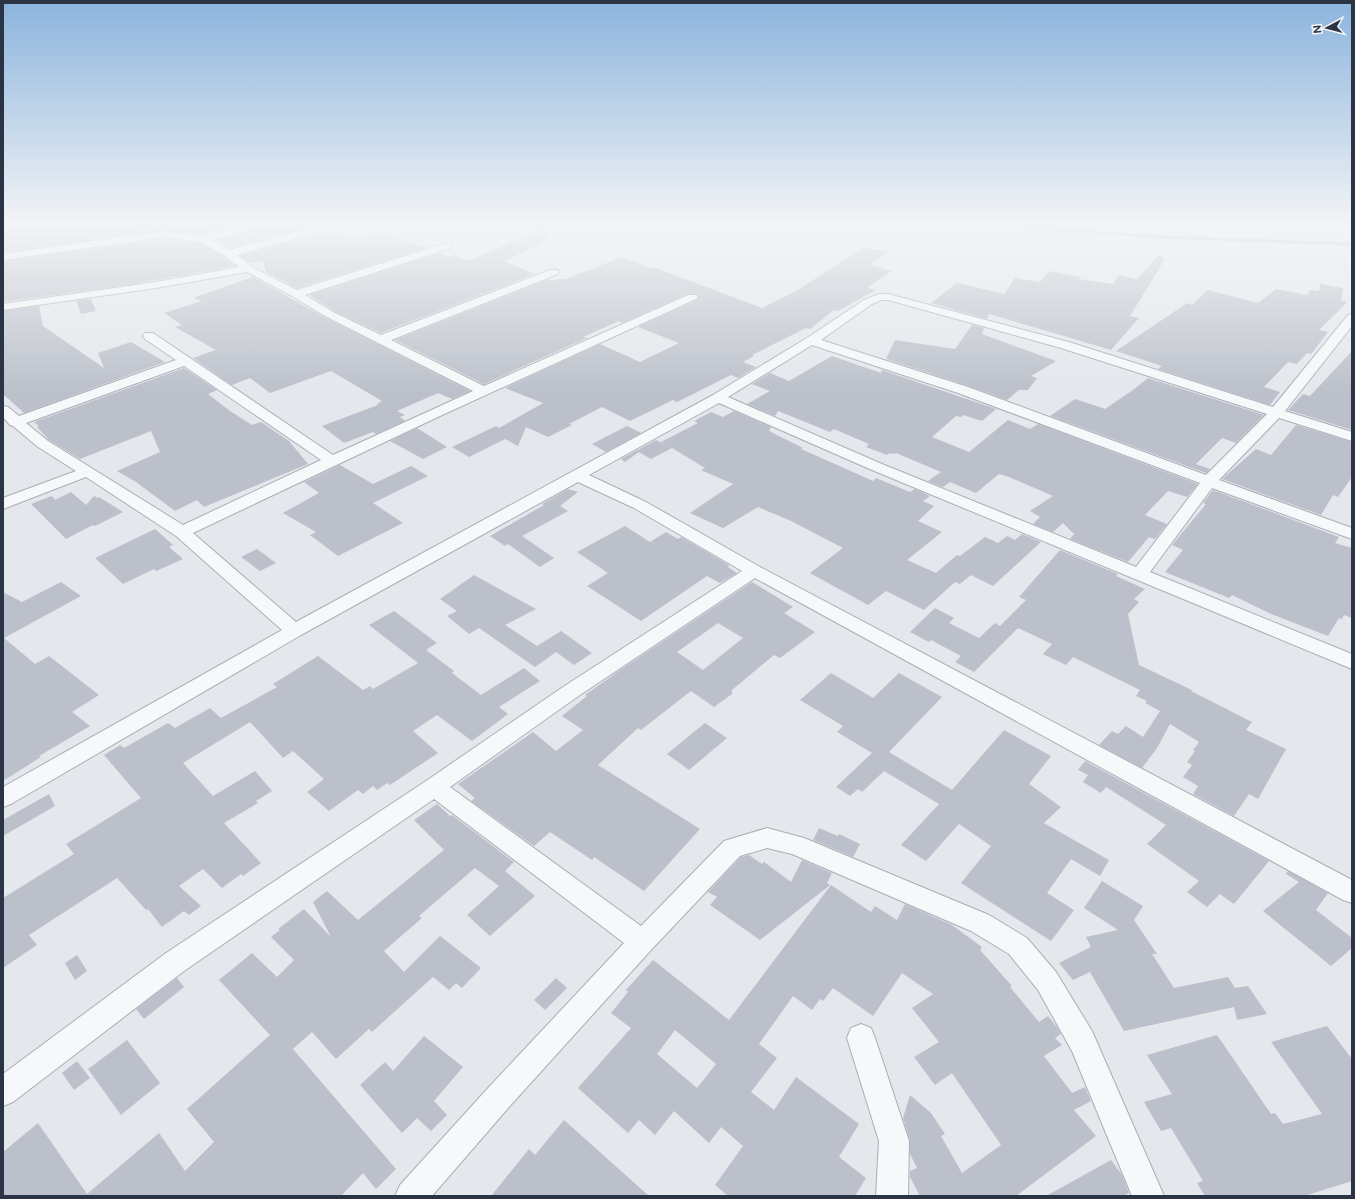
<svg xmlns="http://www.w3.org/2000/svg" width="1355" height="1199" font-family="Figtree,sans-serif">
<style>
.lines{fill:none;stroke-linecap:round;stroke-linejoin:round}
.stream{stroke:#9fb4cc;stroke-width:3.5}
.building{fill:#bbc0ca;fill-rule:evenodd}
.minor-casing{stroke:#a9aeb7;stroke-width:2}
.minor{fill:#f7f8fa;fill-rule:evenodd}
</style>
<rect width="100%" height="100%" fill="#e4e7ec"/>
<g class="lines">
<!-- stream -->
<path class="stream" d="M 990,225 L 1161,237 L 1352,244"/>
</g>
<!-- building -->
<g class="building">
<path d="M 3,225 L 140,225 L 140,231 L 173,227 L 172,225 L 238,225 L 203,234 L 165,230 L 3,252 Z"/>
<path d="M 264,225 L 312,226 L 230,248 L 216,240 L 261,228 Z"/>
<path d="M 542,228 L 547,240 L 504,261 L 535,274 L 381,333 L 334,311 L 309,295 L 440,253 L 450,257 L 454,255 L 469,261 Z"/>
<path d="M 382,231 L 426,248 L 297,288 L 266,272 L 263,261 L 250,263 L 240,256 L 324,232 L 328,235 L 337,232 L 354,240 Z"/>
<path d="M 165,239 L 200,243 L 224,257 L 235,266 L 134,284 L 3,302 L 3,261 Z"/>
<path d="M 864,247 L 887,252 L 870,265 L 892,271 L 867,288 L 876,290 L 838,311 L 834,310 L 810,329 L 806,328 L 752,355 L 754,356 L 743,362 L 756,367 L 738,378 L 731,375 L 677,402 L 673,400 L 630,421 L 602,407 L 569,424 L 572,425 L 548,437 L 526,427 L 518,446 L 505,439 L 469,457 L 452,447 L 496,426 L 499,428 L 543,403 L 505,388 L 600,344 L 640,362 L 679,343 L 638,327 L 697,300 L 699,296 L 696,294 L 687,294 L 622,323 L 619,321 L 583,337 L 587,338 L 484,384 L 395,340 L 549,279 L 552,281 L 558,279 L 566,279 L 622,257 L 653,269 L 656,268 L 762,308 L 798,290 Z"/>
<path d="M 1159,255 L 1165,259 L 1130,316 L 1139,318 L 1111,350 L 989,314 L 987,319 L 931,303 L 957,283 L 1004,294 L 1015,278 L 1040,282 L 1049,271 L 1080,277 L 1079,279 L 1113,284 L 1119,275 L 1137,279 Z"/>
<path d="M 253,277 L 324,317 L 470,391 L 452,399 L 438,393 L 397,411 L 405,415 L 400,417 L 405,421 L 376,434 L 373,432 L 344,443 L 322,426 L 378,405 L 377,404 L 382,401 L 331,371 L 270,393 L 250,378 L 232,385 L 193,358 L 216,350 L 175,327 L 182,325 L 164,313 L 202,301 L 193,298 Z"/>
<path d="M 1320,284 L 1343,288 L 1341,300 L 1347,302 L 1319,330 L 1328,332 L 1311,354 L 1307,353 L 1297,364 L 1288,362 L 1264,387 L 1280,392 L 1270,405 L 1158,369 L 1162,366 L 1116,351 L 1187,303 L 1192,305 L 1208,290 L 1258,303 L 1276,289 L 1307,295 L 1310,290 L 1319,291 Z"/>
<path d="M 91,299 L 96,311 L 81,314 L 76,301 Z"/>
<path d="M 39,306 L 43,326 L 104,368 L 98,353 L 131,342 L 165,362 L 24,413 L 3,394 L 3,311 Z"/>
<path d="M 972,325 L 984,328 L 982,334 L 1056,361 L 1031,376 L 1037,378 L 1028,390 L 1019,390 L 1007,400 L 969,386 L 886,359 L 895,340 L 955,349 Z"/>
<path d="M 1352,351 L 1352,430 L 1288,410 L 1303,394 L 1310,396 Z"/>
<path d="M 832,356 L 881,373 L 882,370 L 996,409 L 982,421 L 963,415 L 961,417 L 956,416 L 932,437 L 969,452 L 1008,420 L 1030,429 L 1038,424 L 1198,484 L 1187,497 L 1168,491 L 1145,515 L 1167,524 L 1155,539 L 1149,537 L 1128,562 L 1070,539 L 1074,534 L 1063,523 L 1053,532 L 1033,524 L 1040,517 L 1030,511 L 1053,496 L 1009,477 L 999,474 L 976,493 L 950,482 L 943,487 L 928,481 L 941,472 L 896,453 L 894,454 L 889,453 L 887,455 L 866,447 L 869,444 L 834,429 L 830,432 L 778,411 L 775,416 L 747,404 L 770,391 L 752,384 L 770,373 L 789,381 Z"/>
<path d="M 184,368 L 217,390 L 208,394 L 230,411 L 252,425 L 261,422 L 289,441 L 308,464 L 204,507 L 197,500 L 175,511 L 136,482 L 117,471 L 160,452 L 151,431 L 80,459 L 49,440 L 37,427 L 39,426 L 34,422 Z"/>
<path d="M 1148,378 L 1264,415 L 1236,443 L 1222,438 L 1196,464 L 1210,469 L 1206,473 L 1050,416 L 1075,399 L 1105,409 L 1133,390 Z"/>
<path d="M 734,411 L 771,427 L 769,431 L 803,448 L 801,449 L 873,481 L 876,478 L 910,492 L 915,489 L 930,496 L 923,501 L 934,506 L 918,521 L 942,532 L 907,560 L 936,573 L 957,555 L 960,556 L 985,537 L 998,543 L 1007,536 L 1015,540 L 1022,534 L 1041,542 L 993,586 L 971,575 L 960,584 L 955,582 L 924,610 L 886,591 L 868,605 L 810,573 L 843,548 L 791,521 L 758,507 L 723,528 L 690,513 L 733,484 L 701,470 L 705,468 L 672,448 L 651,459 L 639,452 L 625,462 L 621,459 L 656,440 L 670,447 L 661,442 L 698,423 L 694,421 L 711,412 L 723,417 Z"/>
<path d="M 1296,425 L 1352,442 L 1352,477 L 1338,497 L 1333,495 L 1321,515 L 1222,479 L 1256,449 L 1271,455 Z"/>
<path d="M 627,426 L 641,433 L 606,452 L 592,444 Z"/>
<path d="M 417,428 L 447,447 L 423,459 L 390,441 Z"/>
<path d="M 340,465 L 373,484 L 411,466 L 428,476 L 373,503 L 403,523 L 338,556 L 310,535 L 316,532 L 283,513 L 319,493 L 304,482 Z"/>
<path d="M 568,489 L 578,492 L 560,506 L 568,511 L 522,536 L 554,558 L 540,567 L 508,544 L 505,546 L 490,536 L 544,505 L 542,504 Z"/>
<path d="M 1213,490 L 1339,537 L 1335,543 L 1352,548 L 1352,618 L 1344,615 L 1342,619 L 1339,618 L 1328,636 L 1269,613 L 1232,595 L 1229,598 L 1165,572 L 1183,550 L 1172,545 L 1206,504 L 1203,503 Z"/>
<path d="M 71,492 L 86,505 L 94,496 L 98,498 L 99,497 L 123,512 L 95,526 L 93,525 L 66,539 L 31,504 L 52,496 L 55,500 Z"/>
<path d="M 625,526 L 650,542 L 666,532 L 678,539 L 681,537 L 729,565 L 728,567 L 737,573 L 720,583 L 707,576 L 641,621 L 587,586 L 608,573 L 577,552 Z"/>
<path d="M 155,529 L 173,545 L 169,547 L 183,559 L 156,571 L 154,569 L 123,584 L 95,558 Z"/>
<path d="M 257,549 L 276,563 L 260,571 L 241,557 Z"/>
<path d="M 1060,550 L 1118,574 L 1116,576 L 1145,589 L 1134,599 L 1139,602 L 1128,614 L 1139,665 L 1192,690 L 1191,691 L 1252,722 L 1246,730 L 1286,749 L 1258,799 L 1249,794 L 1234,816 L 1193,794 L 1198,786 L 1183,777 L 1192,765 L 1187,762 L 1195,751 L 1193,750 L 1199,742 L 1170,724 L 1157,748 L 1142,768 L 1099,745 L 1112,731 L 1118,734 L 1126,726 L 1143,737 L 1160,711 L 1145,703 L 1147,701 L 1136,696 L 1140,690 L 1073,657 L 1066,665 L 1043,654 L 1052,644 L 1018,628 L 974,672 L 955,662 L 961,656 L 931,640 L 929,642 L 910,632 L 935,608 L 954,618 L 949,623 L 979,638 L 995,623 L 1000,626 L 1026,600 L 1019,597 Z"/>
<path d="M 474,575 L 536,609 L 505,625 L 537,646 L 561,631 L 592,653 L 574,665 L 556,652 L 535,667 L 479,628 L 469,634 L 447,616 L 457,611 L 440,599 Z"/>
<path d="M 61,582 L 81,596 L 4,638 L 35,664 L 49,656 L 99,695 L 72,712 L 90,726 L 39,756 L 41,757 L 3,781 L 3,592 L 22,602 Z"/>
<path d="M 752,582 L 793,607 L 784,613 L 815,632 L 780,658 L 774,655 L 732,690 L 732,694 L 714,707 L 691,691 L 641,730 L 638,728 L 598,765 L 700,829 L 644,891 L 594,857 L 592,860 L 550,832 L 534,846 L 471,801 L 475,798 L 458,784 L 533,732 L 556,751 L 583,730 L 562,716 L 587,696 L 585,695 L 623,668 ZM 718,623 L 743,638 L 703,670 L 677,652 Z"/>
<path d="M 394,611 L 437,643 L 426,650 L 454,671 L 452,673 L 481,695 L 524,668 L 540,681 L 499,707 L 508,714 L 472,741 L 437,715 L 413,731 L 438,753 L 390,785 L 387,783 L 377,790 L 373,786 L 363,794 L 358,790 L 329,811 L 307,792 L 324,779 L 293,751 L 283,758 L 250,722 L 183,763 L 213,796 L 255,771 L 272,791 L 256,801 L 258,803 L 224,823 L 261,863 L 243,876 L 241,874 L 222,888 L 203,869 L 179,886 L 201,906 L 189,915 L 184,911 L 162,927 L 148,909 L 146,910 L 117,878 L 29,935 L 37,945 L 3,968 L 3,898 L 74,854 L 66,844 L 141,798 L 104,755 L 120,745 L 124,748 L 168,723 L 175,728 L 210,708 L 221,718 L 277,687 L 273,684 L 318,656 L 363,690 L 370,686 L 373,689 L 418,663 L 369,625 Z"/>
<path d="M 831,673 L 873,698 L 899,673 L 942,697 L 889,752 L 952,790 L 1004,730 L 1051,756 L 1029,784 L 1061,807 L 1044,823 L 1109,860 L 1100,876 L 1071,859 L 1047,893 L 1074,910 L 1051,941 L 961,883 L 991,846 L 959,824 L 926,861 L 901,845 L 939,804 L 884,771 L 862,792 L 858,789 L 850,796 L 836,787 L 872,753 L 837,732 L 843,726 L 800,700 Z"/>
<path d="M 705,723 L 727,738 L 689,770 L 667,754 Z"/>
<path d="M 1085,761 L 1181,813 L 1269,861 L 1234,904 L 1220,894 L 1207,907 L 1187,892 L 1199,881 L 1147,844 L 1166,825 L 1106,787 L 1101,793 L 1083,782 L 1088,775 L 1078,770 Z"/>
<path d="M 49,794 L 55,806 L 3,836 L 3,820 Z"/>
<path d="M 437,804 L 450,816 L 452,815 L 514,862 L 505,871 L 535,896 L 490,936 L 467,915 L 499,886 L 475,868 L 419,916 L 422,918 L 384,951 L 404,972 L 440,936 L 481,968 L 462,988 L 456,983 L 449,990 L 433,977 L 372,1032 L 369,1029 L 336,1059 L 312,1032 L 293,1049 L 396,1169 L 376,1189 L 363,1173 L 341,1196 L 3,1196 L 3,1152 L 38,1123 L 87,1194 L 159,1133 L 185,1171 L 214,1142 L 187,1109 L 270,1035 L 219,980 L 252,953 L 277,977 L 294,960 L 271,937 L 280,930 L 278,929 L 304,909 L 331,937 L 313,902 L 327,891 L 358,920 L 444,850 L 414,820 Z"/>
<path d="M 819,828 L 838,836 L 839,834 L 860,844 L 853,857 L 813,840 Z"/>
<path d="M 749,855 L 762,864 L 764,862 L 791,882 L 802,860 L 832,873 L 827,883 L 830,885 L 760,940 L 710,905 L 717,897 L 708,892 L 741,857 Z"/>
<path d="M 1288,871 L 1328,893 L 1316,910 L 1352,938 L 1352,948 L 1331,966 L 1263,911 L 1299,882 L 1286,874 Z"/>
<path d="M 1102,881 L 1143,906 L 1134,920 L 1157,954 L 1152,954 L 1174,988 L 1228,977 L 1235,988 L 1248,986 L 1267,1014 L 1237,1020 L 1234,1007 L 1124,1031 L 1090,972 L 1073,980 L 1059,963 L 1091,947 L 1086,937 L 1118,930 L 1084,908 Z"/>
<path d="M 831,885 L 871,912 L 875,906 L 897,920 L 905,904 L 952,925 L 982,947 L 980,950 L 1012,986 L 1010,987 L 1039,1022 L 1048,1016 L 1057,1027 L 1061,1034 L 1055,1038 L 1062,1045 L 1044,1056 L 1072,1093 L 1085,1087 L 1091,1101 L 1074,1110 L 1096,1136 L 1016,1196 L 920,1196 L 910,1177 L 910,1171 L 917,1168 L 910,1154 L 910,1141 L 903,1118 L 910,1095 L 931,1113 L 945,1134 L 941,1136 L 962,1173 L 1001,1145 L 952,1073 L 935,1085 L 914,1057 L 939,1042 L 912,1008 L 933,994 L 902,973 L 873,1016 L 833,988 L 823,1001 L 820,999 L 812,1010 L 793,996 L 759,1044 L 777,1058 L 751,1092 L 774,1110 L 796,1077 L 859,1124 L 839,1157 L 866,1178 L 855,1196 L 728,1196 L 715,1185 L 743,1146 L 721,1127 L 709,1143 L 674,1111 L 655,1135 L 639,1120 L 628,1133 L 578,1088 L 631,1028 L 611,1013 L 628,992 L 626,990 L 653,960 L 729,1020 ZM 675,1030 L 716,1064 L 697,1088 L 657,1054 Z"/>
<path d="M 77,955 L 87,971 L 75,980 L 65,963 Z"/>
<path d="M 177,978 L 184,987 L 144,1019 L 136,1009 Z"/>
<path d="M 556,978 L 567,988 L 545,1010 L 534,1000 Z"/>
<path d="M 1327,1026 L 1352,1059 L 1352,1181 L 1304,1196 L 1205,1196 L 1197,1183 L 1203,1181 L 1171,1128 L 1161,1131 L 1144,1102 L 1172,1094 L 1147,1055 L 1217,1035 L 1271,1114 L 1275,1113 L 1283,1124 L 1322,1114 L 1271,1042 Z"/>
<path d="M 424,1036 L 463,1067 L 434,1101 L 447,1115 L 431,1131 L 417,1118 L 402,1133 L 360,1085 L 385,1062 L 393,1071 Z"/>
<path d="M 127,1040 L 160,1083 L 121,1115 L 88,1069 Z"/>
<path d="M 77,1061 L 90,1078 L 74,1090 L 62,1073 Z"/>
<path d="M 564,1120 L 649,1196 L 491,1196 L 529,1149 L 535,1155 Z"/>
<path d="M 1111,1160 L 1122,1175 L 1129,1193 L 1123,1196 L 1046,1196 Z"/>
</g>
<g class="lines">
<!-- minor casing -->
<g class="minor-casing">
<g id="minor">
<path d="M 245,225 L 263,225 L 261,227 L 212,240 L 230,250 L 322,225 L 339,225 L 337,227 L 237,255 L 252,267 L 297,290 L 443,244 L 451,244 L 452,246 L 451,248 L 305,295 L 333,312 L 381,335 L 550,270 L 558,270 L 559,272 L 558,274 L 391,340 L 484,386 L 688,295 L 696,295 L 698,297 L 696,299 L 440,416 L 193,533 L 296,622 L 713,395 L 807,338 L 864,300 L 879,294 L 888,294 L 1069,342 L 1273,407 L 1348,315 L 1352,314 L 1352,326 L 1285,411 L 1352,432 L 1352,441 L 1279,418 L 1219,480 L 1352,528 L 1352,539 L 1212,488 L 1150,572 L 1352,654 L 1352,669 L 872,470 L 719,403 L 589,475 L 646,502 L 760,567 L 1352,880 L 1352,903 L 1343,900 L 755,578 L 577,697 L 450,787 L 641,926 L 724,841 L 767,828 L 804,838 L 989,915 L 1027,938 L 1056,972 L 1092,1031 L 1164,1196 L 1132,1196 L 1072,1051 L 1038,990 L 1009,954 L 971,931 L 792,854 L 767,848 L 740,856 L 651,950 L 509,1107 L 432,1196 L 395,1196 L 400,1185 L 489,1087 L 624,943 L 434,799 L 184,971 L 13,1102 L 3,1106 L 3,1074 L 166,953 L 426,781 L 563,687 L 742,571 L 634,508 L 578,482 L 301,635 L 11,804 L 3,807 L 3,787 L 282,630 L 176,536 L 86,477 L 3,509 L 3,498 L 76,471 L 38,447 L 13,426 L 10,425 L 3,417 L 3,406 L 8,407 L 19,416 L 176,360 L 145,339 L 143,336 L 145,333 L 153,333 L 333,455 L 473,391 L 325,316 L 292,296 L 247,272 L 156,288 L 3,310 L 3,304 L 156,282 L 239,267 L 225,256 L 200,242 L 165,237 L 3,260 L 3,254 L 165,231 L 203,236 ZM 881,300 L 888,300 L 1061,348 L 1267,414 L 1206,475 L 968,387 L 821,340 L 872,304 ZM 812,345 L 958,393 L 1200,483 L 1136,567 L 882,464 L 728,397 ZM 184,366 L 321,460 L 183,525 L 48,441 L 26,423 Z"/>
<path d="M 861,1024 L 871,1028 L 875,1038 L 909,1141 L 908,1196 L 876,1196 L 879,1141 L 847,1038 L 851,1028 Z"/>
</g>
</g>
<!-- minor -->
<use href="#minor" class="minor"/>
</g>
<!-- sky -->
<linearGradient id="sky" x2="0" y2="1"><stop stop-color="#8bb4dd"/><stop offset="0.57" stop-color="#f3f4f6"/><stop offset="1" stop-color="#f3f4f6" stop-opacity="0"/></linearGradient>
<rect width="1355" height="393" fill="url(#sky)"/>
<!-- border -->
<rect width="1355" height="1199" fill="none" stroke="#2b3445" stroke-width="8"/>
<!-- north arrow -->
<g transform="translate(1327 28) rotate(263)" stroke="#f4f6f9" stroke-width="3" paint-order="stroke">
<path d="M0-3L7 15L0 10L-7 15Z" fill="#2b3445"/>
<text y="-6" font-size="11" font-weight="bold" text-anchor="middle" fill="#2b3445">N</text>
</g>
</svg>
